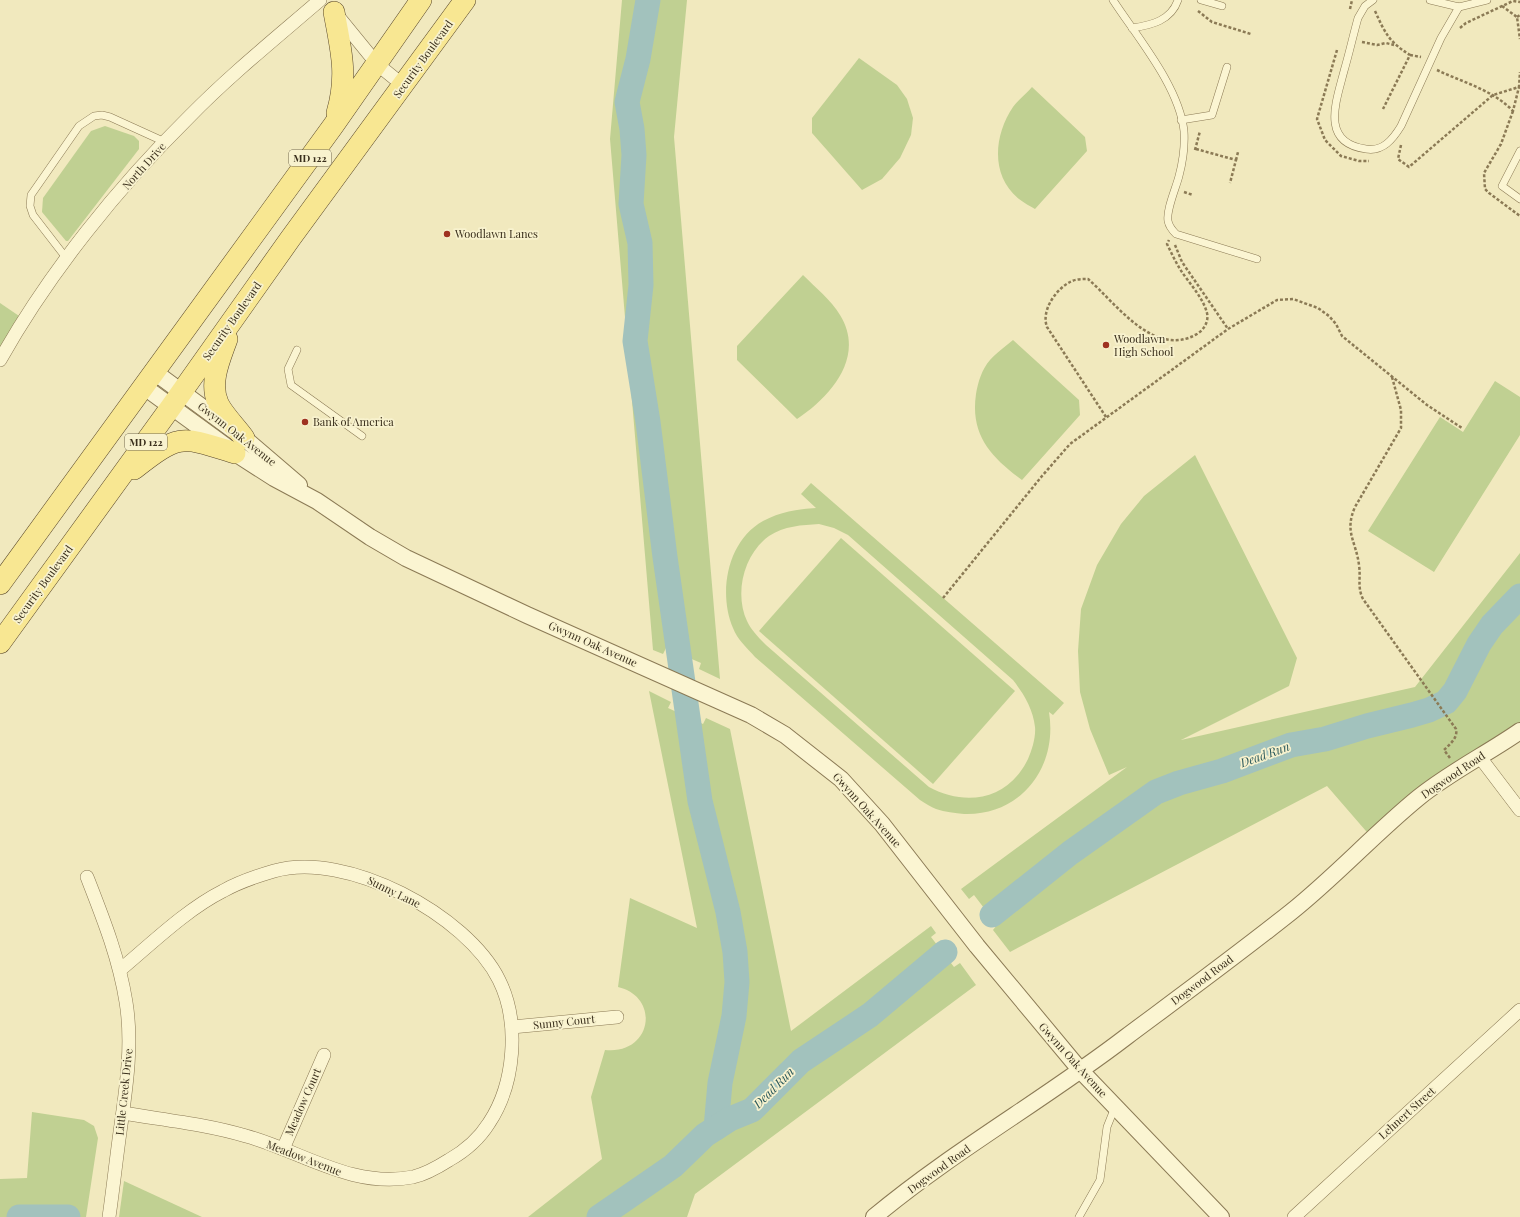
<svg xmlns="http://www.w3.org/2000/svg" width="1520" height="1217" font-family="'Playfair Display',serif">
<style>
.green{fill:#c0d092;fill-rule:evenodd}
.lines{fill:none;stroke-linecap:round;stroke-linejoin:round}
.river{stroke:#a2c2bd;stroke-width:25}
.service-casing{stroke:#8b7a55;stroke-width:8}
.minor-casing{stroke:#8b7a55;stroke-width:14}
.tertiary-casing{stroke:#8b7a55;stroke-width:18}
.primary-casing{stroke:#58462a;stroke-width:22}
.path{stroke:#8b7a55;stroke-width:2.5;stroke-dasharray:3 2;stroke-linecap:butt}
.service{stroke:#fbf5d2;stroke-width:7}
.minor{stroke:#fbf5d2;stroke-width:13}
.tertiary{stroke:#fbf5d2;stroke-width:16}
.primary{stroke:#f8e792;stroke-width:21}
.poi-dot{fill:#9f3221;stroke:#f8f2ce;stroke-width:1.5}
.labels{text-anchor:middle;stroke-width:3.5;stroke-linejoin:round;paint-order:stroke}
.shield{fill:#f8f2ce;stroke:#726951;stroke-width:1}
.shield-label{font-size:10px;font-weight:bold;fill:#392e1b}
.street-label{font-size:11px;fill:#392e1b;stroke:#f8f2ce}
.poi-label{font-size:11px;fill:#392e1b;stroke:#f8f2ce;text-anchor:start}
.water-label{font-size:12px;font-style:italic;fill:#29575a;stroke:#f8f2ce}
</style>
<rect width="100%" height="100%" fill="#f1e9be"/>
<!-- green -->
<g class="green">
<path d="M 622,0 L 687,0 L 674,137 L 720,679 L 699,669 L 701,663 L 666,648 L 663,654 L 653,650 L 610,139 Z"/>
<path d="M 859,58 L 897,85 L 907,99 L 913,118 L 911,135 L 900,158 L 882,179 L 862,190 L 812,133 L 812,118 Z"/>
<path d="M 1032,87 L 1085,137 L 1087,151 L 1035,209 C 1030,206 1024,203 1019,199 C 990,176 994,135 1013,107 C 1018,100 1026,94 1032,87 Z"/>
<path d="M 105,126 L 134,136 L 139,141 L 139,149 L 68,241 L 66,241 L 42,212 L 43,198 L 91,131 Z"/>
<path d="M 803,275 C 816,288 831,300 840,315 C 866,357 830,397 797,419 L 737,360 L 737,346 Z"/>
<path d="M 0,303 L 25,320 L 0,362 Z"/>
<path d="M 1013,340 L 1079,400 L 1080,415 L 1022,480 C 991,457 970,435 976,394 C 978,382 982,369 990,360 C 996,353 1005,347 1013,340 Z"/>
<path d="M 1495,381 L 1520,397 L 1520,435 L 1434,572 L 1368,531 L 1440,417 L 1463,432 Z"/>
<path d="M 1195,455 L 1297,658 L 1289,686 L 1181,740 L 1415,687 L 1520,553 L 1520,727 L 1372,838 L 1327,786 L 1010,952 L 993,930 L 997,925 L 974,895 L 969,899 L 961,889 L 1127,767 L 1109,775 L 1090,729 L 1080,692 L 1078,651 L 1081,609 L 1097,565 L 1121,524 L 1144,496 Z"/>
<path d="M 811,483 L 1064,703 L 1053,715 L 1049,712 C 1058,767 1021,816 964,814 C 955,813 945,812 936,809 C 931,807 925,803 920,800 L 755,657 C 747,648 737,639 733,628 C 718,593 727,541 763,521 C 780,512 797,509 816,508 L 801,494 ZM 819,524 L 834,528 L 848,535 L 1013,680 C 1024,694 1033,709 1035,727 C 1036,737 1032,750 1028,759 C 1008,800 966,807 929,787 L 766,645 C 759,638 751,630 747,621 C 734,593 744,554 769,536 C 784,526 802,525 819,524 Z"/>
<path d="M 841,538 L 1015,691 L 933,784 L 759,631 Z"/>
<path d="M 649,691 L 671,702 L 668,708 L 703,724 L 706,718 L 730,729 L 791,1031 L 931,926 L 936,933 L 931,937 L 954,967 L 960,963 L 976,985 L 695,1194 L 687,1217 L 528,1217 L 602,1159 L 591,1097 L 605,1050 C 652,1055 661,997 618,987 L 630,898 L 697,928 Z"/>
<path d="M 32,1112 L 84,1120 L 94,1126 L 98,1138 L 86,1217 L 0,1217 L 0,1179 L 27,1178 Z"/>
<path d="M 124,1181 L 202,1217 L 119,1217 Z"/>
</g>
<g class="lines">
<!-- river -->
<g class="river">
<path d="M 648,0 L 638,59 L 627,102 L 632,129 L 634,155 L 631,204 L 640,243 L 641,285 L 635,341 L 648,422 L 665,557 L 700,801 L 728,912 L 735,952 L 737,982 L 734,1016 L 720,1083 L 716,1128"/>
<path d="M 992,915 L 1070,853 L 1156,792 L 1179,783 L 1222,771 L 1291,745 L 1325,739 L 1367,726 L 1412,715 L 1429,710 L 1446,702 L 1455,691 L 1479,644 L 1492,625 L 1520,596"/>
<path d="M 19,1217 L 68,1217"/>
<path d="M 599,1217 L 673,1166 L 705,1135 L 730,1119 L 752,1110 L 801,1061 L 870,1015 L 945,952"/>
</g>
<!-- service casing -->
<g class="service-casing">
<g id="service">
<path d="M 1113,0 C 1137,37 1179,86 1184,131 C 1185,147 1183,161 1179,176 C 1176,188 1166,210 1168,221 C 1169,226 1172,230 1176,234 L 1257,259"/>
<path d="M 1201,0 L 1222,6"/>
<path d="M 1373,0 L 1365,6 L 1358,18 C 1353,36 1349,54 1344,71 C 1336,102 1320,143 1366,149 C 1383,152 1393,139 1401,126 L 1441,38 L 1459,7"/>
<path d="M 1430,0 L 1459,7 L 1487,0"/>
<path d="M 1132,28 C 1151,25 1171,21 1178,0"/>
<path d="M 1181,120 L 1212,115 L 1227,67"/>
<path d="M 1520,151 L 1502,186 L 1520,199"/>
<path d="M 67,259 L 33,215 L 30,206 L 31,195 L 79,126 L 94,116 L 102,115 L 110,117 L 165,142"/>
<path d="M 297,350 L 288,369 L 291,385 L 362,436"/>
<path d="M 1079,1217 L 1100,1180 L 1107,1127 L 1115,1107"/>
</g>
</g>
<!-- minor casing -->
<g class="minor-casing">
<g id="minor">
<path d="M 337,15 L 377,64 L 404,86"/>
<path d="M 0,360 C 49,273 118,187 189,117 C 230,75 276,38 320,0"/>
<path d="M 1479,756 L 1520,810"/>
<path d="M 87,877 C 103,918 119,958 126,1002 C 133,1045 126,1089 120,1132 C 116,1161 113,1189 109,1217"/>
<path d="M 120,970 C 151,944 187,909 223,891 C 239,882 257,876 274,871 C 346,850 467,915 499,980 C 520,1022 515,1084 489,1123 C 479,1139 465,1151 449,1160 C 438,1167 426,1174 413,1177 C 352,1189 301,1151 246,1136 C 206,1124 164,1120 123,1113"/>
<path d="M 512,1027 L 617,1017"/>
<path d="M 283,1149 L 324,1055"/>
<path d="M 1294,1217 L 1520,1010"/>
</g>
</g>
<!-- tertiary casing -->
<g class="tertiary-casing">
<g id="tertiary">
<path d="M 153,371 L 244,438 L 299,485"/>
<path d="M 143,386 L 235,453 L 274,478 L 317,501 L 370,537 L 406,558 L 527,615 L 751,715 L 785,735 L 841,779 L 882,824 L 977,946 L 1081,1071 L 1221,1217"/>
<path d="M 874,1217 C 953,1151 1044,1100 1126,1037 C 1181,996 1237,955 1291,912 C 1336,876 1374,834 1418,798 C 1450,772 1487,754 1520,731"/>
</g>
</g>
<!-- primary casing -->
<g class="primary-casing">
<g id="primary">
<path d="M 334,12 C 341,50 348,75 337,113"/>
<path d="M 227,339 C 220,359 209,382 218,403 C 222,413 237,428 244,438"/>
<path d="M 134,469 C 180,433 181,436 235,453"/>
<path d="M 0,584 L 333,126 L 421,0"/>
<path d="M 0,643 L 171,407 L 290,239 L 465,0"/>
</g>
</g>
<!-- path -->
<g class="path">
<path d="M 1502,6 L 1517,17 L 1520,39"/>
<path d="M 1350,9 L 1352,0"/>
<path d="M 1198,11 L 1212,22 L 1251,34"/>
<path d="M 1375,11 C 1385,33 1389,42 1410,55 L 1383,109"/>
<path d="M 1517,17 L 1520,15"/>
<path d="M 1460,28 L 1466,23 L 1513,1 L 1520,2"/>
<path d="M 1362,42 L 1377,45 L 1386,43 L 1394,45"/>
<path d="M 1337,50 L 1317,119 L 1325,140 L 1341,156 L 1359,161 L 1369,161"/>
<path d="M 1410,55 L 1421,57"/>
<path d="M 1437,70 C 1462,82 1493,90 1513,111 L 1519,87"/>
<path d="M 1513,111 L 1501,144 L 1484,173 L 1485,189 L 1489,193 L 1520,216"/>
<path d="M 1401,145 L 1398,159 L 1409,167 L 1493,95 L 1519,87 L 1520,72"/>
<path d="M 1196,149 L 1236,160 L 1230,183"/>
<path d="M 1195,150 L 1200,131"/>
<path d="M 1236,160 L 1238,152"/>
<path d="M 1184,192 L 1193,195"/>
<path d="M 1175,245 L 1182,262 L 1228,329"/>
<path d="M 1392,377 L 1401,410 L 1401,428 L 1355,507 C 1344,532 1356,541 1359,565 C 1361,578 1357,587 1363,599 L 1456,729 C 1458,738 1450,744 1444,750 L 1450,758"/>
<path d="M 1106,417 L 1047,327 C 1041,311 1055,290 1070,282 C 1075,279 1082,279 1088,279 C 1116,303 1154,359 1197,334 C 1204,330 1209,321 1207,313 C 1203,297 1188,282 1180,269 C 1175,261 1171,252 1167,244 L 1169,240"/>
<path d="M 943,598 L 1042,476 L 1070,444 L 1228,329 L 1277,300 L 1293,299 L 1318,308 L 1329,316 L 1336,324 L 1342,336 L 1427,405 L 1462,428"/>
</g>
<!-- service -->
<use href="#service" class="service"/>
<!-- minor -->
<use href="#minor" class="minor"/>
<!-- tertiary -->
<use href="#tertiary" class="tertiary"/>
<!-- primary -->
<use href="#primary" class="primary"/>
</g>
<!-- markers -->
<g class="poi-dot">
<circle cx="447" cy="234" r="4"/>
<circle cx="1106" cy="345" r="4"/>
<circle cx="305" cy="422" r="4"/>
</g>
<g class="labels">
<!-- shield labels -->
<g class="shield">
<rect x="289" y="150" width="42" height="16" rx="3"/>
<rect x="125" y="434" width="42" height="16" rx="3"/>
</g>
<g class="shield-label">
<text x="310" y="162">MD 122</text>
<text x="146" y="446">MD 122</text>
</g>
<!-- street labels -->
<g class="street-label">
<text transform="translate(423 59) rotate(-54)" y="4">Security Boulevard</text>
<text transform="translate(144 166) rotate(-48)" y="4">North Drive</text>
<text transform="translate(232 321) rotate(-55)" y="4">Security Boulevard</text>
<text transform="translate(237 434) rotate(38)" y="4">Gwynn Oak Avenue</text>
<text transform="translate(43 584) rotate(-54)" y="4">Security Boulevard</text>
<text transform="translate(593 644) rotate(24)" y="4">Gwynn Oak Avenue</text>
<text transform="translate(1453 775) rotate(-34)" y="4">Dogwood Road</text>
<text transform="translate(867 810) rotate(48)" y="4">Gwynn Oak Avenue</text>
<text transform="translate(394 892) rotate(26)" y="4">Sunny Lane</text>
<text transform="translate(1202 980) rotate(-37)" y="4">Dogwood Road</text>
<text transform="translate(564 1022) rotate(-6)" y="4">Sunny Court</text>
<text transform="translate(1073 1060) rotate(48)" y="4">Gwynn Oak Avenue</text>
<text transform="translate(124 1092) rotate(-84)" y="4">Little Creek Drive</text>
<text transform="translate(303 1102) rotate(-66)" y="4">Meadow Court</text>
<text transform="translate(1407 1113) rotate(-42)" y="4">Lehnert Street</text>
<text transform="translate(304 1158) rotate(21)" y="4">Meadow Avenue</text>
<text transform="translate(939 1169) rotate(-36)" y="4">Dogwood Road</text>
</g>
<!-- poi labels -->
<g class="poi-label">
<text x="455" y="238">Woodlawn Lanes</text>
<text x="1114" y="343">Woodlawn<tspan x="1114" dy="13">High School</tspan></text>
<text x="313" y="426">Bank of America</text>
</g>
<!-- water labels -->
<g class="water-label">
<text transform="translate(1265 755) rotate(-20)" y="4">Dead Run</text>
<text transform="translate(774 1088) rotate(-45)" y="4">Dead Run</text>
</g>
</g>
</svg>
